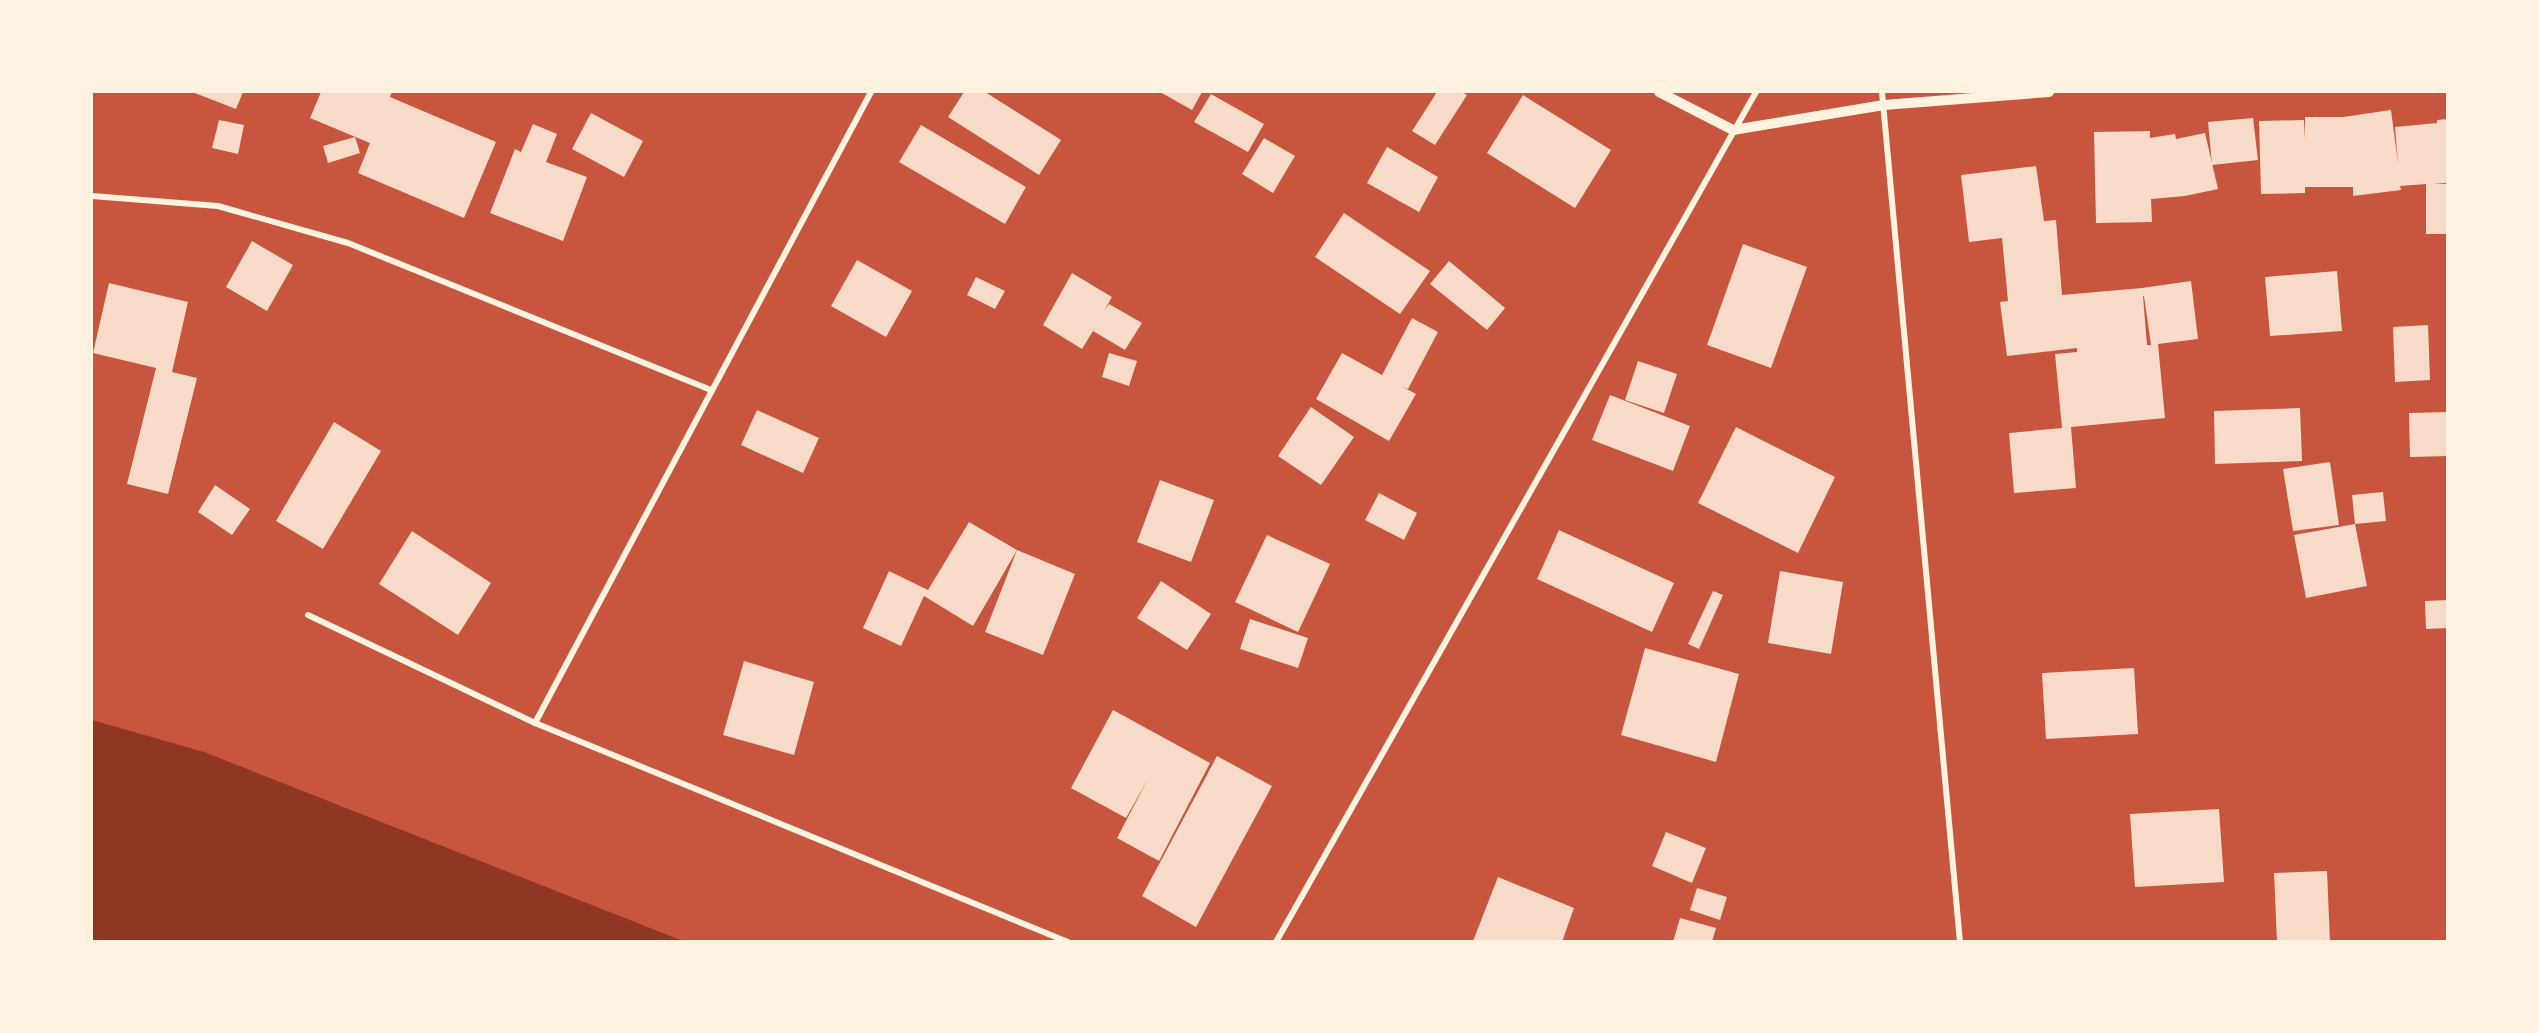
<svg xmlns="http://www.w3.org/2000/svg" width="2539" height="1033" font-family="'IBM Plex Sans',sans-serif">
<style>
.water{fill:#8f3625}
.building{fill:#f7dbc8;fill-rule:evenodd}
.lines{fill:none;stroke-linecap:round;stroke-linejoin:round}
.minor{stroke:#fff3e0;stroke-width:6}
.tertiary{stroke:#fff3e0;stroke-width:10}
</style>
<rect width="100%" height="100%" fill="#c8553d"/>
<!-- water -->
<path class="water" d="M 92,720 L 204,752 L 683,941 L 92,941 Z"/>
<!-- building -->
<g class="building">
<path d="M 192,92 L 243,92 L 236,109 Z"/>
<path d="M 321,92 L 392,92 L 390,97 L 496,142 L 464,218 L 358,173 L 370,143 L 310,118 Z"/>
<path d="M 964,92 L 985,92 L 1061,140 L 1039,175 L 948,117 Z"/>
<path d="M 1160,92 L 1202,92 L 1192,110 Z"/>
<path d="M 1437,92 L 1462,92 L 1467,95 L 1435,145 L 1412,131 Z"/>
<path d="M 1211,94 L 1264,124 L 1248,152 L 1194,122 Z"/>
<path d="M 1523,95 L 1611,150 L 1575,208 L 1487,153 Z"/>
<path d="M 2391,110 L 2398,163 L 2395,127 L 2437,123 L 2437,120 L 2448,119 L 2448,178 L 2446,183 L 2433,184 L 2448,184 L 2448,234 L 2426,234 L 2426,184 L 2400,186 L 2401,190 L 2353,196 L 2353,187 L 2305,187 L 2305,193 L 2261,194 L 2259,121 L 2304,120 L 2305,140 L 2305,117 L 2343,117 Z"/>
<path d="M 591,113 L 643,141 L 624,177 L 572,149 Z"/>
<path d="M 2253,118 L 2258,160 L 2212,165 L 2208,122 Z"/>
<path d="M 219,120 L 244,125 L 238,154 L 212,148 Z"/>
<path d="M 533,124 L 557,134 L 546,162 L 587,177 L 563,241 L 490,213 L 515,149 L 521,152 Z"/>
<path d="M 921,125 L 1026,187 L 1005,224 L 899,162 Z"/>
<path d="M 2150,131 L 2150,138 L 2175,134 L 2176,139 L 2205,133 L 2218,189 L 2185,196 L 2151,199 L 2152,222 L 2096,223 L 2094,132 Z"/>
<path d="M 355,137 L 360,153 L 328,163 L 323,146 Z"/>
<path d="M 1264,138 L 1295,156 L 1273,193 L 1242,174 Z"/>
<path d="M 1387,147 L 1438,177 L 1419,212 L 1367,183 Z"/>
<path d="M 2036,166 L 2044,221 L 2056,220 L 2062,295 L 2142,288 L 2191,281 L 2198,339 L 2158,344 L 2165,418 L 2071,427 L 2076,488 L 2014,493 L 2009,433 L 2062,428 L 2055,354 L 2077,352 L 2077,348 L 2007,356 L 2000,302 L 2008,301 L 2002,238 L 1969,242 L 1961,175 ZM 2143,296 L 2144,296 L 2151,345 L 2147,345 Z"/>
<path d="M 1344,213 L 1430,271 L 1400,314 L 1315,257 Z"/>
<path d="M 252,241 L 293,265 L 267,311 L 226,287 Z"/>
<path d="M 1743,244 L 1807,267 L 1771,368 L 1707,345 Z"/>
<path d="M 857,260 L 912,291 L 886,337 L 831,306 Z"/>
<path d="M 1449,261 L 1505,308 L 1487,330 L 1430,284 Z"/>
<path d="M 2337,271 L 2342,331 L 2270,336 L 2265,277 Z"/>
<path d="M 1072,273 L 1112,297 L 1104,311 L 1109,304 L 1142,323 L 1125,350 L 1093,331 L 1082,349 L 1043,325 Z"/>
<path d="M 976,277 L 1005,291 L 995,309 L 967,295 Z"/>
<path d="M 109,283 L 188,302 L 172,372 L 197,378 L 168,494 L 127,484 L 156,368 L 93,353 Z"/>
<path d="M 1412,318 L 1438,332 L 1408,389 L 1401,386 L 1416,394 L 1389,441 L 1316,399 L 1342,353 L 1382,375 Z"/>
<path d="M 2428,325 L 2430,380 L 2395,382 L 2393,327 Z"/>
<path d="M 1109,353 L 1137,361 L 1129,386 L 1102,377 Z"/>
<path d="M 1638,361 L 1677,374 L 1664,413 L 1625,400 Z"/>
<path d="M 1610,395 L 1690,426 L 1673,471 L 1592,440 Z"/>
<path d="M 1311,407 L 1354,437 L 1321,485 L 1278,456 Z"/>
<path d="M 2300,408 L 2302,461 L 2215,464 L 2214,411 Z"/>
<path d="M 757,410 L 819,438 L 803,473 L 741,445 Z"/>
<path d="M 2448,412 L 2448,456 L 2410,457 L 2409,413 Z"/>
<path d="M 334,422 L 381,451 L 323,549 L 276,521 Z"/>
<path d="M 1736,427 L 1835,477 L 1798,553 L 1698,503 Z"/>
<path d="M 2330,462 L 2339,525 L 2293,531 L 2283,469 Z"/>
<path d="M 1160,480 L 1214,500 L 1191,562 L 1137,542 Z"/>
<path d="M 215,485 L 250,509 L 232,535 L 198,512 Z"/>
<path d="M 2383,492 L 2386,521 L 2355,524 L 2367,586 L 2306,598 L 2294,535 L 2355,524 L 2352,495 Z"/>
<path d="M 1379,493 L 1417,513 L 1404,540 L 1365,520 Z"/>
<path d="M 969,522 L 1017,550 L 973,626 L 924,596 L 901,646 L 863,628 L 889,571 L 928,590 Z"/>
<path d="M 1559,530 L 1674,583 L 1652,632 L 1537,579 Z"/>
<path d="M 412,531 L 491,583 L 458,635 L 379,584 Z"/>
<path d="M 1267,535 L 1330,564 L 1298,632 L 1235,602 Z"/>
<path d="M 1017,550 L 1075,574 L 1043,655 L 985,632 Z"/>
<path d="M 1780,571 L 1843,582 L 1831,654 L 1768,643 Z"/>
<path d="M 1161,581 L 1211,614 L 1187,650 L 1137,618 Z"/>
<path d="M 1713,591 L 1723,595 L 1699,649 L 1688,644 Z"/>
<path d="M 2448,600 L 2448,628 L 2426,629 L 2425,601 Z"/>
<path d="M 1250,619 L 1308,638 L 1298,668 L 1240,649 Z"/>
<path d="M 1645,648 L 1739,674 L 1716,762 L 1621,735 Z"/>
<path d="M 744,661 L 814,682 L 794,755 L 723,735 Z"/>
<path d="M 2134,668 L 2138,734 L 2046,739 L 2042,673 Z"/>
<path d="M 1113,710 L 1210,763 L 1159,861 L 1117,838 L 1148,779 L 1126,818 L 1071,788 Z"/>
<path d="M 1217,756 L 1272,786 L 1196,927 L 1142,896 Z"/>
<path d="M 2219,809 L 2224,882 L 2135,887 L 2130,814 Z"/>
<path d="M 1666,832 L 1706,848 L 1692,883 L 1652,866 Z"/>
<path d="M 2327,871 L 2330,942 L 2277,942 L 2274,873 Z"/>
<path d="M 1498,877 L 1574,908 L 1562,942 L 1473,941 Z"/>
<path d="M 1697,888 L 1727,897 L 1720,920 L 1690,910 Z"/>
<path d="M 1680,918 L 1716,928 L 1712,942 L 1673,942 Z"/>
</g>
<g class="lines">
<!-- minor -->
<g class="minor">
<path d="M 1882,92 L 1960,942"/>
<path d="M 92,196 L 218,206 L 348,243 L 711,390"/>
<path d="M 308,615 L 535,723 L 1068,942"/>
<path d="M 535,723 L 871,92"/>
<path d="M 1276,942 L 1756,92"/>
</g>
<!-- tertiary -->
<path class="tertiary" d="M 1659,92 L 1733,130 L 1884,105 L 2049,92"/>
</g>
<!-- border -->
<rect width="2539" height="1033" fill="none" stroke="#fff3e0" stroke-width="186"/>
</svg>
